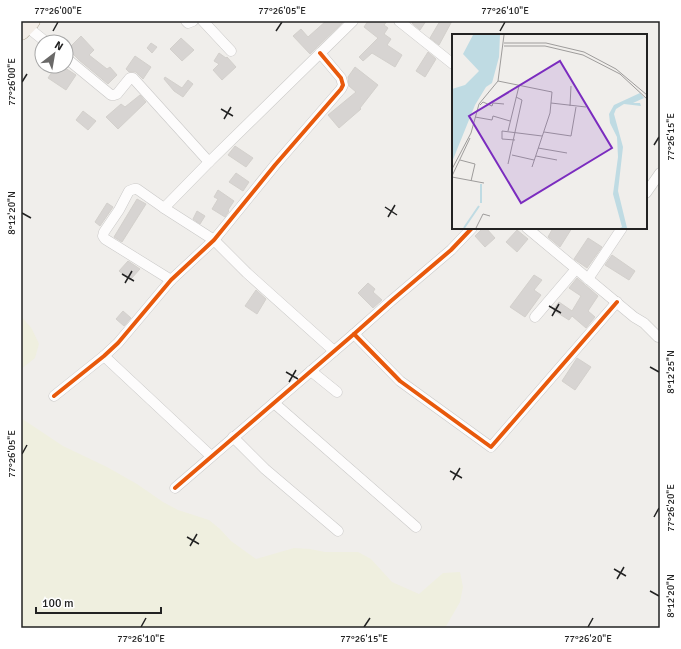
<svg xmlns="http://www.w3.org/2000/svg" width="681" height="649" font-family="Signika,sans-serif">
<style>
.farmland{fill:#efefdf}
.building{fill:#d7d4d2;stroke:#d3d0cc}
.lines{fill:none;stroke-linecap:round;stroke-linejoin:round}
.street-casing{stroke:#c9c8c7;stroke-width:11}
.primary-casing{stroke:#a79c86;stroke-width:17}
.street{stroke:#fdfcfc;stroke-width:10}
.primary{stroke:#f3ede7;stroke-width:16}
.cycleway-casing{stroke:#fff;stroke-width:6}
.cycleway{stroke:#e8590c;stroke-width:4}
.ticks{fill:none;stroke:#222;stroke-width:1.5}
.inset-river{fill:none;stroke:#bfdbe3;stroke-width:2}
.inset-road{fill:none;stroke:#9e9c9b;stroke-width:1}
.view{fill:#7b2cbf;fill-opacity:0.15;stroke:#7b2cbf;stroke-width:2}
.inset-edge{fill:none;stroke:#222;stroke-width:2}
.neatline{fill:none;stroke:#222;stroke-width:1.5}
.ticks-label{font-size:10px;text-anchor:middle;fill:#222}
</style>
<rect width="100%" height="100%" fill="#f0eeeb"/>
<!-- farmland -->
<g class="farmland">
<path d="M 21,316 L 32,329 L 39,344 L 35,358 L 21,369 Z"/>
<path d="M 21,418 L 63,446 L 107,467 L 137,484 L 163,502 L 178,510 L 209,520 L 220,529 L 231,541 L 256,559 L 294,548 L 310,549 L 325,552 L 358,552 L 371,559 L 392,582 L 419,594 L 443,573 L 460,572 L 463,587 L 460,602 L 445,628 L 21,628 Z"/>
</g>
<!-- building -->
<g class="building">
<path d="M 326,21 L 344,21 L 310,54 L 293,36 L 301,29 L 308,37 Z"/>
<path d="M 368,21 L 387,21 L 384,25 L 388,28 L 384,34 L 391,39 L 387,45 L 402,55 L 395,67 L 372,53 L 363,61 L 359,57 L 378,38 L 364,27 Z"/>
<path d="M 413,21 L 426,21 L 420,30 L 412,23 Z"/>
<path d="M 440,21 L 452,21 L 439,45 L 430,38 Z"/>
<path d="M 81,36 L 94,50 L 89,55 L 107,69 L 110,67 L 117,75 L 108,84 L 79,60 L 68,49 Z"/>
<path d="M 181,38 L 194,50 L 182,61 L 170,49 Z"/>
<path d="M 151,43 L 157,47 L 152,53 L 147,48 Z"/>
<path d="M 428,52 L 436,59 L 425,77 L 416,71 Z"/>
<path d="M 219,53 L 226,58 L 227,57 L 236,67 L 222,80 L 213,70 L 219,64 L 214,61 Z"/>
<path d="M 135,56 L 151,67 L 143,79 L 136,72 L 129,72 L 126,69 Z"/>
<path d="M 56,66 L 62,66 L 76,75 L 66,90 L 48,78 Z"/>
<path d="M 355,67 L 378,85 L 360,108 L 361,109 L 339,128 L 328,115 L 356,92 L 349,86 L 348,77 Z"/>
<path d="M 165,77 L 182,88 L 188,80 L 193,84 L 183,97 L 174,91 L 164,79 Z"/>
<path d="M 140,95 L 146,102 L 118,129 L 106,117 L 121,104 L 125,107 Z"/>
<path d="M 83,111 L 96,121 L 88,130 L 76,120 Z"/>
<path d="M 235,146 L 253,158 L 246,167 L 228,155 Z"/>
<path d="M 236,173 L 249,182 L 243,191 L 229,182 Z"/>
<path d="M 218,190 L 234,201 L 228,210 L 229,211 L 225,217 L 212,209 L 218,199 L 214,197 Z"/>
<path d="M 137,199 L 146,204 L 122,242 L 114,237 Z"/>
<path d="M 107,203 L 113,207 L 100,226 L 95,222 Z"/>
<path d="M 197,211 L 205,216 L 200,224 L 193,219 Z"/>
<path d="M 483,228 L 486,228 L 495,238 L 485,247 L 475,236 Z"/>
<path d="M 553,228 L 572,228 L 560,247 L 548,237 Z"/>
<path d="M 517,230 L 528,239 L 517,252 L 506,242 Z"/>
<path d="M 588,238 L 602,247 L 587,268 L 574,259 Z"/>
<path d="M 612,255 L 635,271 L 629,280 L 605,265 Z"/>
<path d="M 128,261 L 140,269 L 130,280 L 119,271 Z"/>
<path d="M 534,275 L 542,280 L 534,290 L 541,295 L 525,317 L 510,307 Z"/>
<path d="M 577,278 L 598,296 L 588,311 L 595,317 L 586,328 L 572,316 L 569,320 L 553,310 L 559,302 L 572,311 L 581,296 L 569,288 Z"/>
<path d="M 368,283 L 375,289 L 373,292 L 382,300 L 373,308 L 358,293 Z"/>
<path d="M 256,290 L 266,299 L 257,314 L 245,306 Z"/>
<path d="M 123,311 L 131,318 L 124,326 L 116,319 Z"/>
<path d="M 577,358 L 591,367 L 575,390 L 562,381 Z"/>
</g>
<g class="lines">
<!-- street casing -->
<g class="street-casing">
<g id="street">
<path d="M 186,21 L 188,23 L 193,21"/>
<path d="M 203,21 L 231,51"/>
<path d="M 399,21 L 453,64"/>
<path d="M 26,26 L 46,42"/>
<path d="M 66,58 L 111,95 L 114,95 L 117,94 L 130,78 L 133,78 L 209,162"/>
<path d="M 646,193 L 660,173"/>
<path d="M 164,208 L 209,162 L 353,21"/>
<path d="M 527,228 L 634,317 L 644,323 L 658,337 L 660,337"/>
<path d="M 588,279 L 622,228"/>
<path d="M 171,280 L 105,239 L 103,236 L 104,232 L 119,210 L 129,191 L 134,189 L 137,189 L 164,208 L 214,240 L 247,273 L 334,351"/>
<path d="M 535,317 L 576,269"/>
<path d="M 354,334 L 400,381 L 491,447 L 617,302"/>
<path d="M 104,356 L 211,456"/>
<path d="M 311,371 L 337,392"/>
<path d="M 54,396 L 104,356 L 118,343 L 171,280 L 214,240 L 275,165 L 341,89 L 343,85 L 341,78 L 320,53"/>
<path d="M 274,403 L 416,527"/>
<path d="M 233,437 L 265,469 L 338,531"/>
<path d="M 175,488 L 354,334 L 391,301 L 451,250 L 472,228"/>
</g>
</g>
<!-- primary casing -->
<g class="primary-casing">
<path id="primary" d="M 21,32 L 32,21"/>
</g>
<!-- street -->
<use href="#street" class="street"/>
<!-- primary -->
<use href="#primary" class="primary"/>
<!-- cycleway casing -->
<g class="cycleway-casing">
<g id="cycleway">
<path d="M 354,334 L 400,381 L 491,447 L 617,302"/>
<path d="M 54,396 L 104,356 L 118,343 L 171,280 L 214,240 L 275,165 L 341,89 L 343,85 L 341,78 L 320,53"/>
<path d="M 175,488 L 354,334 L 391,301 L 451,250 L 472,228"/>
</g>
</g>
<!-- cycleway -->
<use href="#cycleway" class="cycleway"/>
</g>
<!-- ticks -->
<path class="ticks" d="M 53,31 L 58,22M 276,31 L 282,22M 500,31 L 505,22M 22,82 L 27,74M 221,109 L 233,116M 224,119 L 231,107M 654,145 L 659,137M 385,207 L 397,215M 22,213 L 31,218M 388,217 L 395,205M 122,274 L 134,281M 125,283 L 132,271M 549,306 L 561,313M 552,316 L 559,304M 650,367 L 659,372M 286,372 L 298,379M 289,382 L 296,370M 22,454 L 27,445M 450,471 L 462,478M 453,480 L 460,468M 654,517 L 659,508M 187,537 L 199,544M 190,546 L 197,534M 614,569 L 626,576M 617,579 L 624,567M 650,591 L 659,596M 141,627 L 146,618M 364,627 L 370,618M 588,627 L 593,618"/>
<!-- overview -->
<g transform="translate(452 34)">
<rect width="195" height="195" fill="#f0eeeb"/>
<path d="M 21,1 L 48,1 L 47,23 L 40,49 L 34,53 L 23,71 L 0,128 L 0,55 L 13,51 L 27,37 L 11,20 ZM 188,59 L 192,64 L 181,69 L 188,69 L 189,72 L 172,70 L 164,75 L 162,80 L 171,113 L 166,157 L 175,194 L 168,194 L 170,193 L 161,160 L 166,123 L 165,103 L 158,89 L 157,80 L 162,71 Z" fill="#bfdbe3"/>
<path class="inset-river" d="M 29,169 L 29,150M 12,194 L 27,172"/>
<path class="inset-road" d="M 52,9 L 94,9 L 132,18 L 164,35 L 195,61M 52,12 L 93,12 L 131,21 L 168,40 L 195,65M 46,47 L 100,58 L 98,79 L 80,133M 99,69 L 134,73M 28,71 L 31,68 L 40,72 L 41,69 L 52,70M 118,72 L 119,52M 23,83 L 40,86 L 41,82 L 58,87M 56,97 L 67,52M 92,98 L 119,102 L 124,73M 63,106 L 50,105 L 50,97 L 90,102M 86,114 L 115,119M 60,121 L 82,126M 84,122 L 105,126M 8,126 L 23,130 L 19,147M 56,130 L 70,66 L 64,63M 0,135 L 19,99 L 27,70 L 46,47 L 52,1M 0,142 L 18,104M 0,143 L 32,149M 24,194 L 31,180 L 38,182"/>
<path class="view" d="M 108,27 L 160,114 L 69,169 L 17,82 Z"/>
<rect width="195" height="195" class="inset-edge"/>
</g>
<!-- border -->
<rect width="681" height="649" fill="none" stroke="#ffffff" stroke-width="44"/>
<!-- north arrow -->
<g transform="translate(54 54) rotate(31)"><circle r="19" fill="#ffffff" stroke="#a7a7a7"/>
<path d="M0-3L7 15L0 10L-7 15Z" fill="#6a6968"/>
<text y="-6" font-size="11" font-weight="bold" text-anchor="middle" fill="#222222">N</text>
</g>
<!-- scale -->
<path d="M36 607v6h125v-6" fill="none" stroke="#222222" stroke-width="2"/>
<text x="42" y="607" font-size="12" fill="#222222" stroke="#ffffff" stroke-width="3" paint-order="stroke">100 m</text>
<rect x="22" y="22" width="637" height="605" class="neatline"/>
<g class="ticks-label">
<text x="58" y="14">77°26'00"E</text>
<text x="282" y="14">77°26'05"E</text>
<text x="505" y="14">77°26'10"E</text>
<text transform="translate(11 82) rotate(-90)" y="4">77°26'00"E</text>
<text transform="translate(670 137) rotate(-90)" y="4">77°26'15"E</text>
<text transform="translate(11 213) rotate(-90)" y="4">8°12'20"N</text>
<text transform="translate(670 372) rotate(-90)" y="4">8°12'25"N</text>
<text transform="translate(11 454) rotate(-90)" y="4">77°26'05"E</text>
<text transform="translate(670 508) rotate(-90)" y="4">77°26'20"E</text>
<text transform="translate(670 596) rotate(-90)" y="4">8°12'20"N</text>
<text x="141" y="642">77°26'10"E</text>
<text x="364" y="642">77°26'15"E</text>
<text x="588" y="642">77°26'20"E</text>
</g>
</svg>
